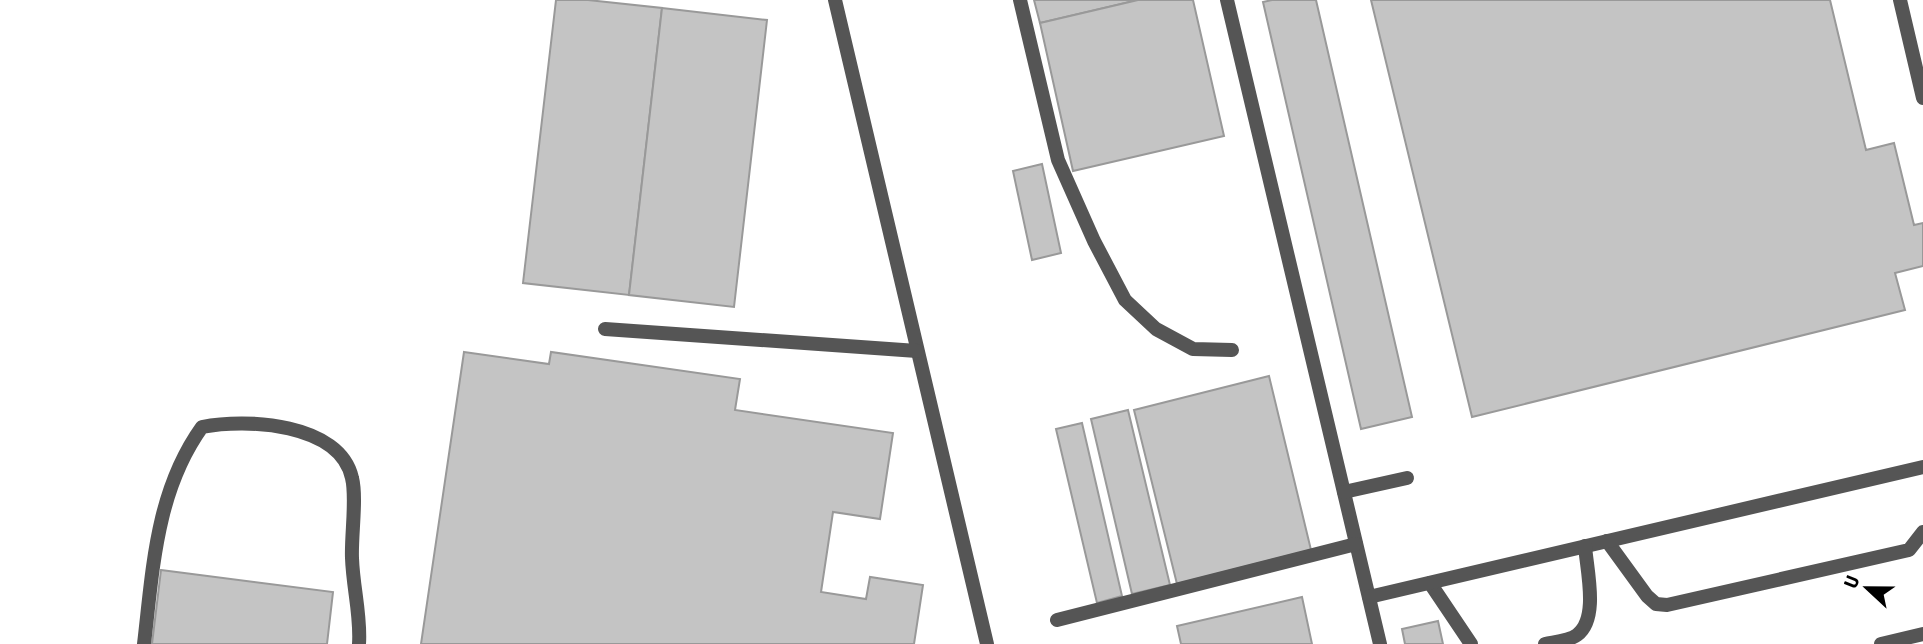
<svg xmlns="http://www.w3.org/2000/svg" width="1923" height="644" font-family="'Asap Condensed',sans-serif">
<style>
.building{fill:#c4c4c4;stroke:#999;stroke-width:2}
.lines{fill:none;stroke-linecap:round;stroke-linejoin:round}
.service{stroke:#555;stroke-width:14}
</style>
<rect width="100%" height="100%" fill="#fff"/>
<!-- building -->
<g class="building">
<path d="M 556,0 L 588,0 L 662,8 L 629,295 L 523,283 Z"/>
<path d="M 1034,0 L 1138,0 L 1040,23 Z"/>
<path d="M 1138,0 L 1193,0 L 1224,136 L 1073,171 L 1040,23 Z"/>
<path d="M 1272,0 L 1316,0 L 1412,417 L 1361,429 L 1263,2 Z"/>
<path d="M 1371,0 L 1830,0 L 1866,150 L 1894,143 L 1914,225 L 1923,223 L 1923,266 L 1895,273 L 1905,310 L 1472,417 Z"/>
<path d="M 662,8 L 767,20 L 734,307 L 629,295 Z"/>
<path d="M 1042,164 L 1061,253 L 1032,260 L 1013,171 Z"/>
<path d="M 464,352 L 549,364 L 551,352 L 740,379 L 735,410 L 893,433 L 880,519 L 833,512 L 821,592 L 866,599 L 870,577 L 923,585 L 914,644 L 421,644 Z"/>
<path d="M 1269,376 L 1311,550 L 1177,584 L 1134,410 Z"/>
<path d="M 1128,410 L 1170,585 L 1132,594 L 1091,419 Z"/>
<path d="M 1082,423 L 1122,596 L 1097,603 L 1056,429 Z"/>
<path d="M 161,570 L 333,592 L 327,644 L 152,644 Z"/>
<path d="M 1302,597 L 1312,644 L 1181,644 L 1177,626 Z"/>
<path d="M 1438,621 L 1443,644 L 1405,644 L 1402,629 Z"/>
</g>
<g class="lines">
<!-- service -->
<g class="service">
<path d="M 835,0 L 987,644"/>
<path d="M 1020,0 L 1058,160 L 1094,241 L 1125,300 L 1156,329 L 1193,349 L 1232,350"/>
<path d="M 1227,0 L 1380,644"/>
<path d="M 1900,0 L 1923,98"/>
<path d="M 605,329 L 917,351"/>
<path d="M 1344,492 L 1407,478"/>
<path d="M 1607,541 L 1647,596 L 1656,604 L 1667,605 L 1909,550 L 1923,532"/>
<path d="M 1430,583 L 1471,644"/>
<path d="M 1369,597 L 1923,467"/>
<path d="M 1057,620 L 1356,544"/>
<path d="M 144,644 C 153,568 156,491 202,427 C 246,418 340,423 352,478 C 357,498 351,536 352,558 C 353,588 361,615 359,644"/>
<path d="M 1545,644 C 1554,642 1569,641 1577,635 C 1599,619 1587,571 1585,546"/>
<path d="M 1881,644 L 1923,634"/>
</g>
</g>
<!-- north arrow -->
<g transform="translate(1867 588) rotate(292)" stroke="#ffffff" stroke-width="5" paint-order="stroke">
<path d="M0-5L12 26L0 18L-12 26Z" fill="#000000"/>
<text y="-10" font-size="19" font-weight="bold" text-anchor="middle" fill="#000000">U</text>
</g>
</svg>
